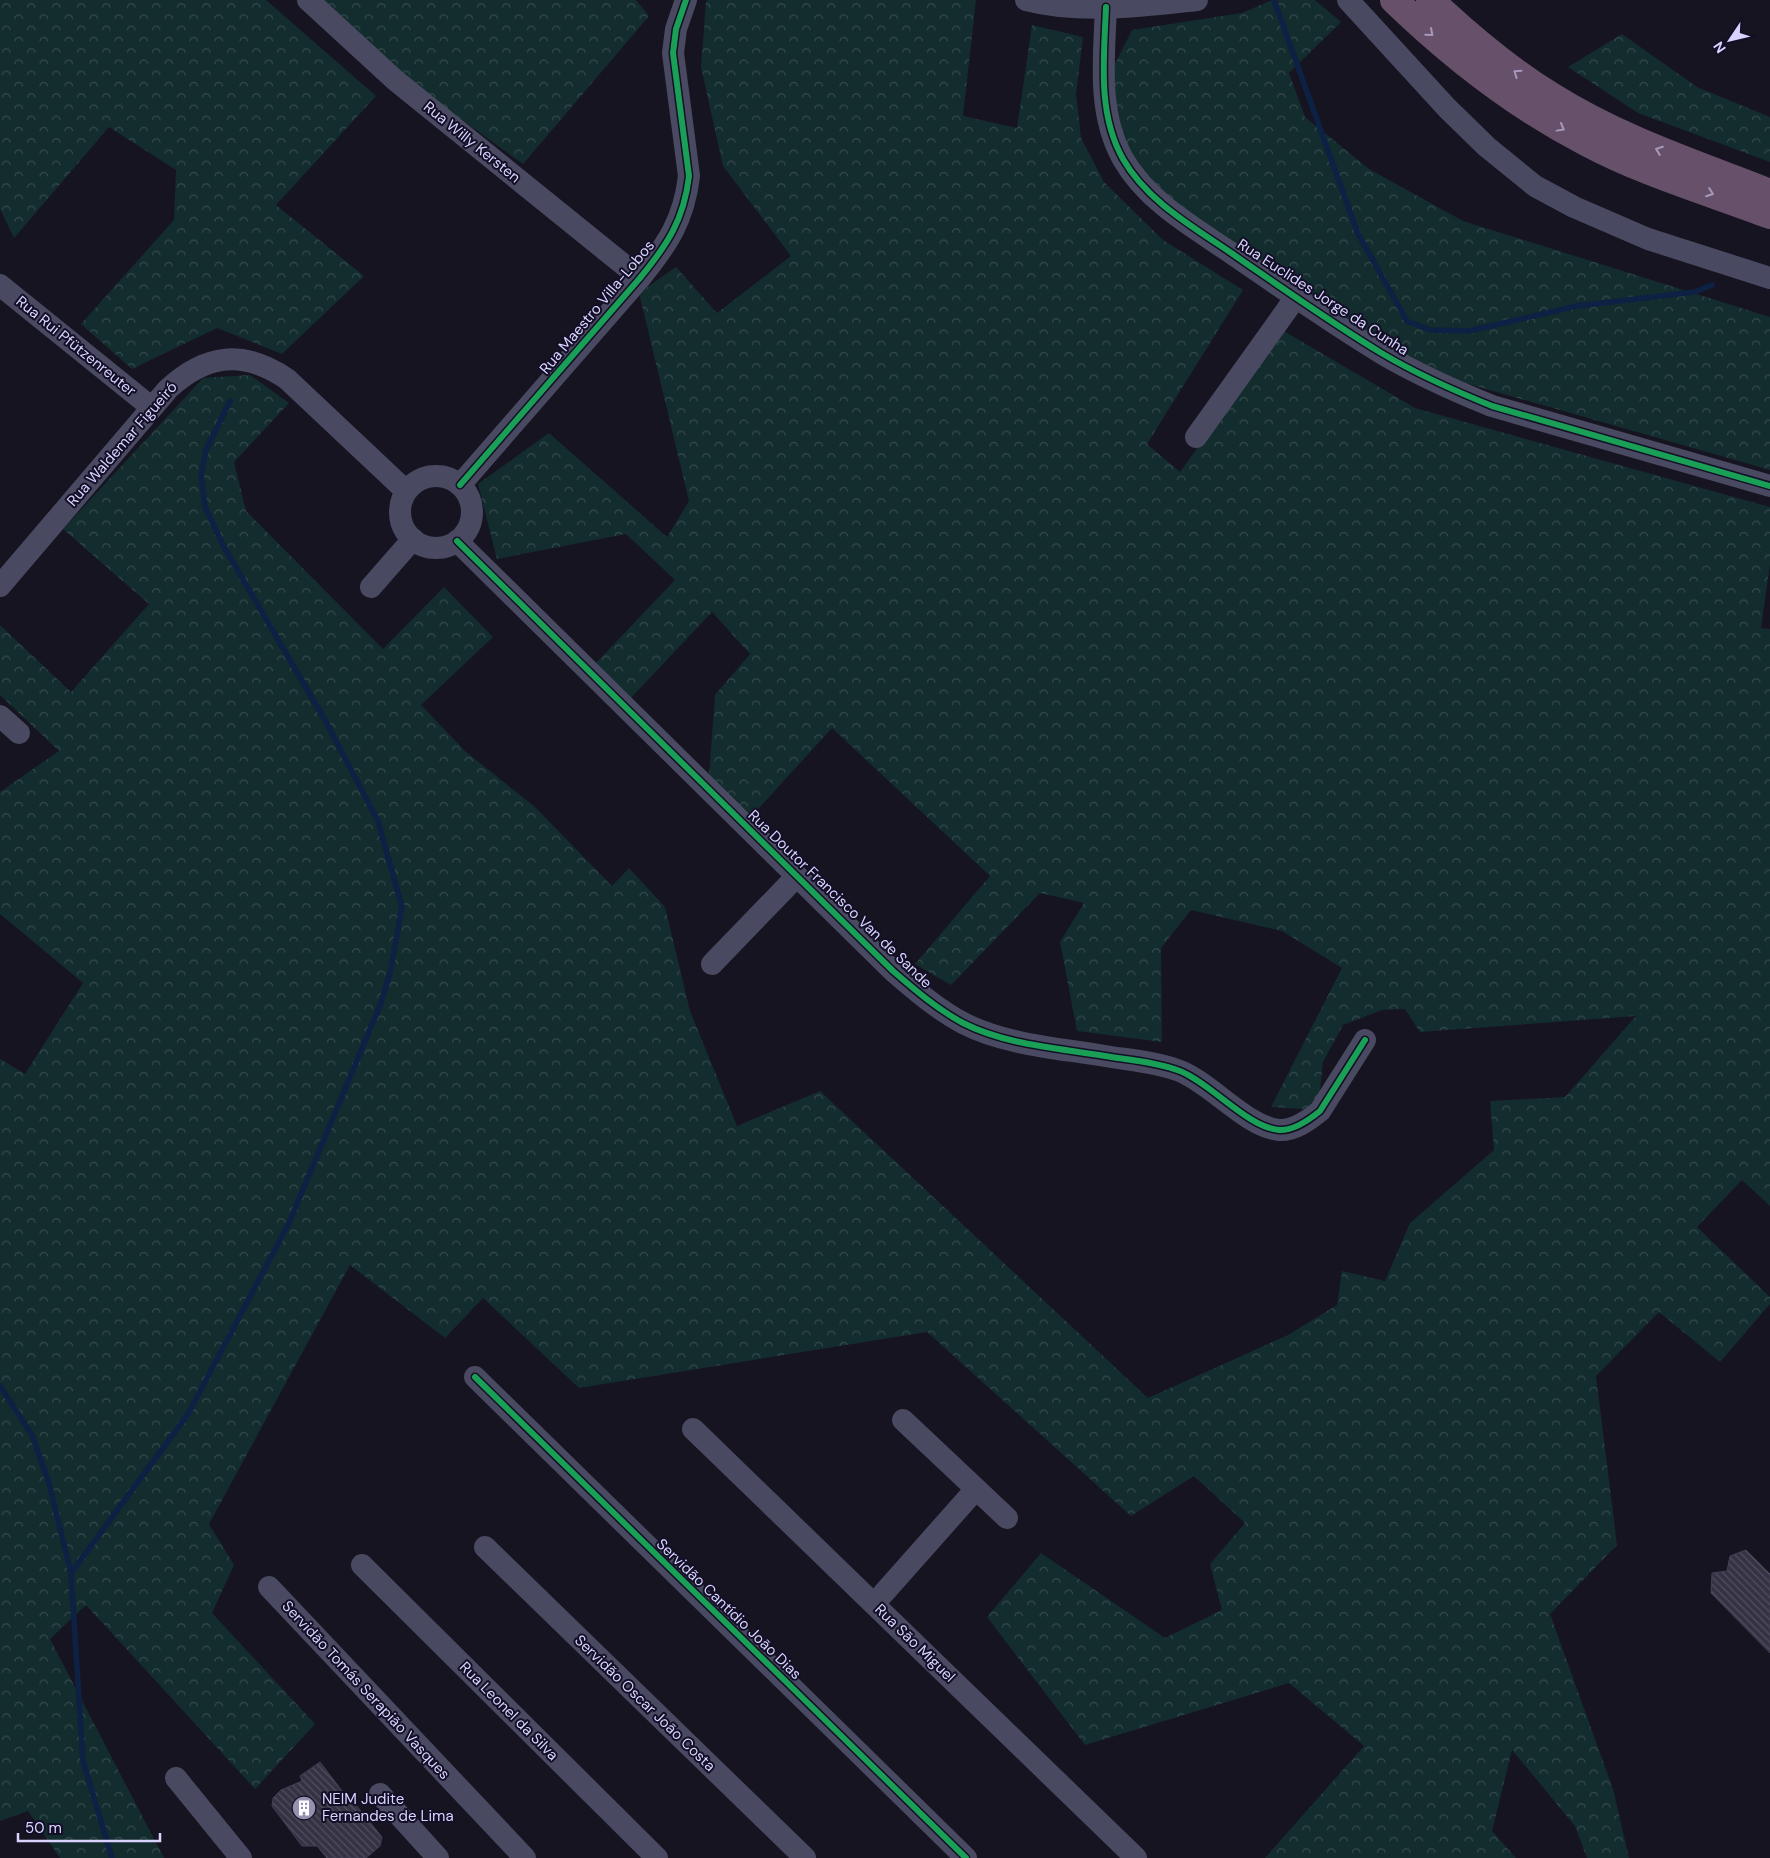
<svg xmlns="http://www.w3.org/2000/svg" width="1770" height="1858" font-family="'DM Sans',sans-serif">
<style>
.forest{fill:url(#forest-crowns)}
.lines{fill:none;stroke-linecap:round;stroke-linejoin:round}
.stream{stroke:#0d2144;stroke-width:5.5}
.building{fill:url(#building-back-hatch);stroke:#433f54}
.minor{stroke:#4a4962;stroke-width:22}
.highway{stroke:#67516a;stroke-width:28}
.cycleway-casing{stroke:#130f26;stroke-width:9}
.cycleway{stroke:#1a9f57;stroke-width:6}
.oneway{stroke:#a699bc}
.labels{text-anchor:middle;stroke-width:4;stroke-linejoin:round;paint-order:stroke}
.street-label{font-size:15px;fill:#d9d4ff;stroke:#130f26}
.poi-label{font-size:15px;fill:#d9d4ff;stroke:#130f26;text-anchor:start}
</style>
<defs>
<pattern id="forest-crowns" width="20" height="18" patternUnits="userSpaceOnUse" patternTransform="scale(1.25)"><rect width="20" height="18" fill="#132c2d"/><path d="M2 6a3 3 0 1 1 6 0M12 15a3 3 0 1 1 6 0" fill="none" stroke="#354a4c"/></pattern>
<pattern id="building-back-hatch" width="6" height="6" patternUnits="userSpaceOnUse" patternTransform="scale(1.25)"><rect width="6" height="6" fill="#343243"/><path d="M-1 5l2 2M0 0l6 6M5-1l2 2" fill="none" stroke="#514f5f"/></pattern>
</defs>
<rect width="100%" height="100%" fill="#161421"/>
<!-- forest -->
<g class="forest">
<path d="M 0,0 L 266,0 L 376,96 L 276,205 L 364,276 L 282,354 L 217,328 L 132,369 L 81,324 L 174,220 L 176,170 L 109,127 L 14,238 L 0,209 Z"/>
<path d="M 320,0 L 636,0 L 649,16 L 523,164 L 404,78 Z"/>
<path d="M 708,0 L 976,0 L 963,116 L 1017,128 L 1032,25 L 1083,37 L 1076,94 L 1081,138 L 1104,182 L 1163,240 L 1243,290 L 1147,444 L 1180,472 L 1282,330 L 1415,408 L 1770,507 L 1770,564 L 1761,628 L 1770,629 L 1770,1206 L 1742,1180 L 1697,1227 L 1770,1297 L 1770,1304 L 1720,1362 L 1659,1312 L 1596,1376 L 1617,1545 L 1550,1614 L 1613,1789 L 1629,1858 L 1587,1858 L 1575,1826 L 1512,1750 L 1492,1831 L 1516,1858 L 1265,1858 L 1364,1746 L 1289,1683 L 1085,1745 L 987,1617 L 1041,1553 L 1165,1638 L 1222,1610 L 1210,1564 L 1245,1523 L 1194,1476 L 1131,1516 L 927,1332 L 579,1388 L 483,1298 L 445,1338 L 350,1265 L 209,1524 L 234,1565 L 212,1613 L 315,1724 L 255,1789 L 86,1605 L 50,1639 L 164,1858 L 60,1858 L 28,1811 L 0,1821 L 0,1059 L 25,1074 L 83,983 L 0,914 L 0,792 L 59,751 L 0,695 L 0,625 L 71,692 L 149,604 L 63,529 L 203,378 L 250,375 L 289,403 L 234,462 L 246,511 L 383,649 L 444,587 L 493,637 L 421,705 L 465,751 L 535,807 L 612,886 L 629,868 L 665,907 L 690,1011 L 737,1126 L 820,1091 L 1148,1398 L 1288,1335 L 1337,1305 L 1342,1271 L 1385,1281 L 1410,1223 L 1494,1150 L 1490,1101 L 1565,1097 L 1636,1016 L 1420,1032 L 1405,1009 L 1382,1010 L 1343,1025 L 1323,1062 L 1318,1110 L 1271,1107 L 1342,968 L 1282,931 L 1191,910 L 1161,948 L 1162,1042 L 1077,1031 L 1060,942 L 1084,903 L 1040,893 L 951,985 L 915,964 L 990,876 L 832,728 L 749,819 L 709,777 L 715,695 L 750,654 L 712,612 L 629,700 L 593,666 L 675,580 L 626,534 L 497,559 L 478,484 L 549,433 L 667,537 L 689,501 L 639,293 L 676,267 L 717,313 L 791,256 L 723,166 L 701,67 L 706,2 Z"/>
<path d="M 1272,0 L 1315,0 L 1341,22 L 1289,73 L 1305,117 L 1369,169 L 1463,221 L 1770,317 L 1770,470 L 1430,373 L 1358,329 L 1172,203 L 1140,174 L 1115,129 L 1108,78 L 1132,30 L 1242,13 Z"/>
<path d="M 1622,34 L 1697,87 L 1770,117 L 1770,162 L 1638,113 L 1568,67 Z"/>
</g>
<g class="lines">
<!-- stream -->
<g class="stream">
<path d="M 1274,0 L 1358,234 L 1407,321 L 1430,330 L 1469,331 L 1577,306 L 1694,292 L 1712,285"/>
<path d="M 0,1386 L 32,1435 L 49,1483 L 71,1573 L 83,1761 L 112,1858"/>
<path d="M 71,1573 L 188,1414 L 289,1223 L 381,1003 L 390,973 L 402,907 L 378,821 L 326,722 L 223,545 L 205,507 L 201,475 L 206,450 L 230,401"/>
</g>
</g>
<!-- building -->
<g class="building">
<path d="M 1746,1550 L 1770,1574 L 1770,1653 L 1711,1593 L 1712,1573 L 1727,1571 L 1730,1556 Z"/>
<path d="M 320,1762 L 349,1800 L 351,1799 L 382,1837 L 380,1846 L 366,1858 L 327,1858 L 317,1846 L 302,1846 L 272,1806 L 273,1798 L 281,1790 L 302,1781 L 300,1776 Z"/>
</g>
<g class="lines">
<!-- minor -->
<g class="minor">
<path d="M 308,0 L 395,80 L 640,278"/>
<path d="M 1026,0 C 1081,14 1142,6 1197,0"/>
<path d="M 1348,0 L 1447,108 L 1487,147 L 1535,186 L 1574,207 L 1648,239 L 1770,278"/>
<path d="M 1106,7 C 1104,58 1097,113 1123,159 C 1148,203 1197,229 1237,257 C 1285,290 1333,324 1383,354 C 1417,374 1455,391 1492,406 L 1770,486"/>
<path d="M 0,285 L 151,407"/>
<path d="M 1196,437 L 1296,297"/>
<circle cx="436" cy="512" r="36"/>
<path d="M 460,485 L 640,278 C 667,245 684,220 689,176 L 673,53 L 676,29 L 686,0"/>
<path d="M 457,541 L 893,971 C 915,990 937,1009 963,1023 C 1006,1045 1058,1048 1105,1056 C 1129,1060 1157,1062 1180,1071 C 1212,1084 1247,1127 1279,1130 C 1294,1131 1309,1120 1320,1111 L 1365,1040"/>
<path d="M 0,586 L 168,389 C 206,354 243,349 287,379 L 406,491"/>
<path d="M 371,587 L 413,539"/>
<path d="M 0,716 L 19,733"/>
<path d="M 712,964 L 797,876"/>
<path d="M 475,1377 L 966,1858"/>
<path d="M 903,1420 L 1007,1518"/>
<path d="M 693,1429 L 1136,1858"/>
<path d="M 485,1547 L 805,1858"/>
<path d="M 362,1565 L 657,1858"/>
<path d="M 269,1587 L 525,1858"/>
<path d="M 874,1604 L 976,1489"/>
<path d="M 176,1778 L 241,1858"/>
<path d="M 380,1794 L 438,1858"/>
</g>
<!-- highway -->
<g class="highway">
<path d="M 1394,0 C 1452,56 1514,105 1586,142 C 1644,173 1709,192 1770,215"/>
<path d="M 1430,0 C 1467,35 1507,69 1551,96 C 1619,139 1696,164 1770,193"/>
</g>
<!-- cycleway casing -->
<g class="cycleway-casing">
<g id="cycleway">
<path d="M 1106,7 C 1104,58 1097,113 1123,159 C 1148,203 1197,229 1237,257 C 1285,290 1333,324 1383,354 C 1417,374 1455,391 1492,406 L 1770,486"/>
<path d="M 460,485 L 640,278 C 667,245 684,220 689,176 L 673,53 L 676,29 L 686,0"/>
<path d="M 457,541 L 893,971 C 915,990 937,1009 963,1023 C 1006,1045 1058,1048 1105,1056 C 1129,1060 1157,1062 1180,1071 C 1212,1084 1247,1127 1279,1130 C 1294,1131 1309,1120 1320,1111 L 1365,1040"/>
<path d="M 475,1377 L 966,1858"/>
</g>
</g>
<!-- cycleway -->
<use href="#cycleway" class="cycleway"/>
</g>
<!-- one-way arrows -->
<defs><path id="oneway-chevron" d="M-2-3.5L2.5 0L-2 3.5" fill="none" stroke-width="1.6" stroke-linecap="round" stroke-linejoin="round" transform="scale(1.25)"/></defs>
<g class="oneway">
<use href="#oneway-chevron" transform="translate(1430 33) rotate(41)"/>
<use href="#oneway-chevron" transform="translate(1517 73) rotate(-146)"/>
<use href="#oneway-chevron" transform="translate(1561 128) rotate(29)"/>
<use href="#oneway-chevron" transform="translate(1659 150) rotate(-159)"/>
<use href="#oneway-chevron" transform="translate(1710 193) rotate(20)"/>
</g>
<!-- icons -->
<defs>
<g id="building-disc" transform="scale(1.25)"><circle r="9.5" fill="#9591b1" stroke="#130f26"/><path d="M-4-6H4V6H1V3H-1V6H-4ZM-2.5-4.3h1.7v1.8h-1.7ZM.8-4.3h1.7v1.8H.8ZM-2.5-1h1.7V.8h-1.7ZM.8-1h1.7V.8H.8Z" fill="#fff"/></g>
</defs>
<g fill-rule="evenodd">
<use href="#building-disc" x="304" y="1808"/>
</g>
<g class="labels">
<!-- street labels -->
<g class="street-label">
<text transform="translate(472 142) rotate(39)" y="5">Rua Willy Kersten</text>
<text transform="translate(1323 297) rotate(33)" y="5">Rua Euclides Jorge da Cunha</text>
<text transform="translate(597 307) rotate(-50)" y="5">Rua Maestro Villa-Lobos</text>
<text transform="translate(76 346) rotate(39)" y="5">Rua Rui Pfützenreuter</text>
<text transform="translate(122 444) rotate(-49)" y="5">Rua Waldemar Figueiró</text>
<text transform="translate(840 899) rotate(44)" y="5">Rua Doutor Francisco Van de Sande</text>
<text transform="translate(729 1609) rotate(44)" y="5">Servidão Cantídio João Dias</text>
<text transform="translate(915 1643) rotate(44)" y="5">Rua São Miguel</text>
<text transform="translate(366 1690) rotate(47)" y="5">Servidão Tomás Serapião Vasques</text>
<text transform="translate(645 1703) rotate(44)" y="5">Servidão Oscar João Costa</text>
<text transform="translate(509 1711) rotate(45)" y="5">Rua Leonel da Silva</text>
</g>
<!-- poi labels -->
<g class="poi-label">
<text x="322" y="1804">NEIM Judite<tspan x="322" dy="17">Fernandes de Lima</tspan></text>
</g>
</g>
<!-- north arrow -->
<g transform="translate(1730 40) rotate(235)" stroke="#130f26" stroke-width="4" paint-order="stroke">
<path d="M0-4L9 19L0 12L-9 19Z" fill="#d9d4ff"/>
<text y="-8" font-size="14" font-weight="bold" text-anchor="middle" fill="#d9d4ff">N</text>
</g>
<!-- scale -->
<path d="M18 1833v8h142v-8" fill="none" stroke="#d9d4ff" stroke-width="2.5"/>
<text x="25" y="1833" font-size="15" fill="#d9d4ff" stroke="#130f26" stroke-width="4" paint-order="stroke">50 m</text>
</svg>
